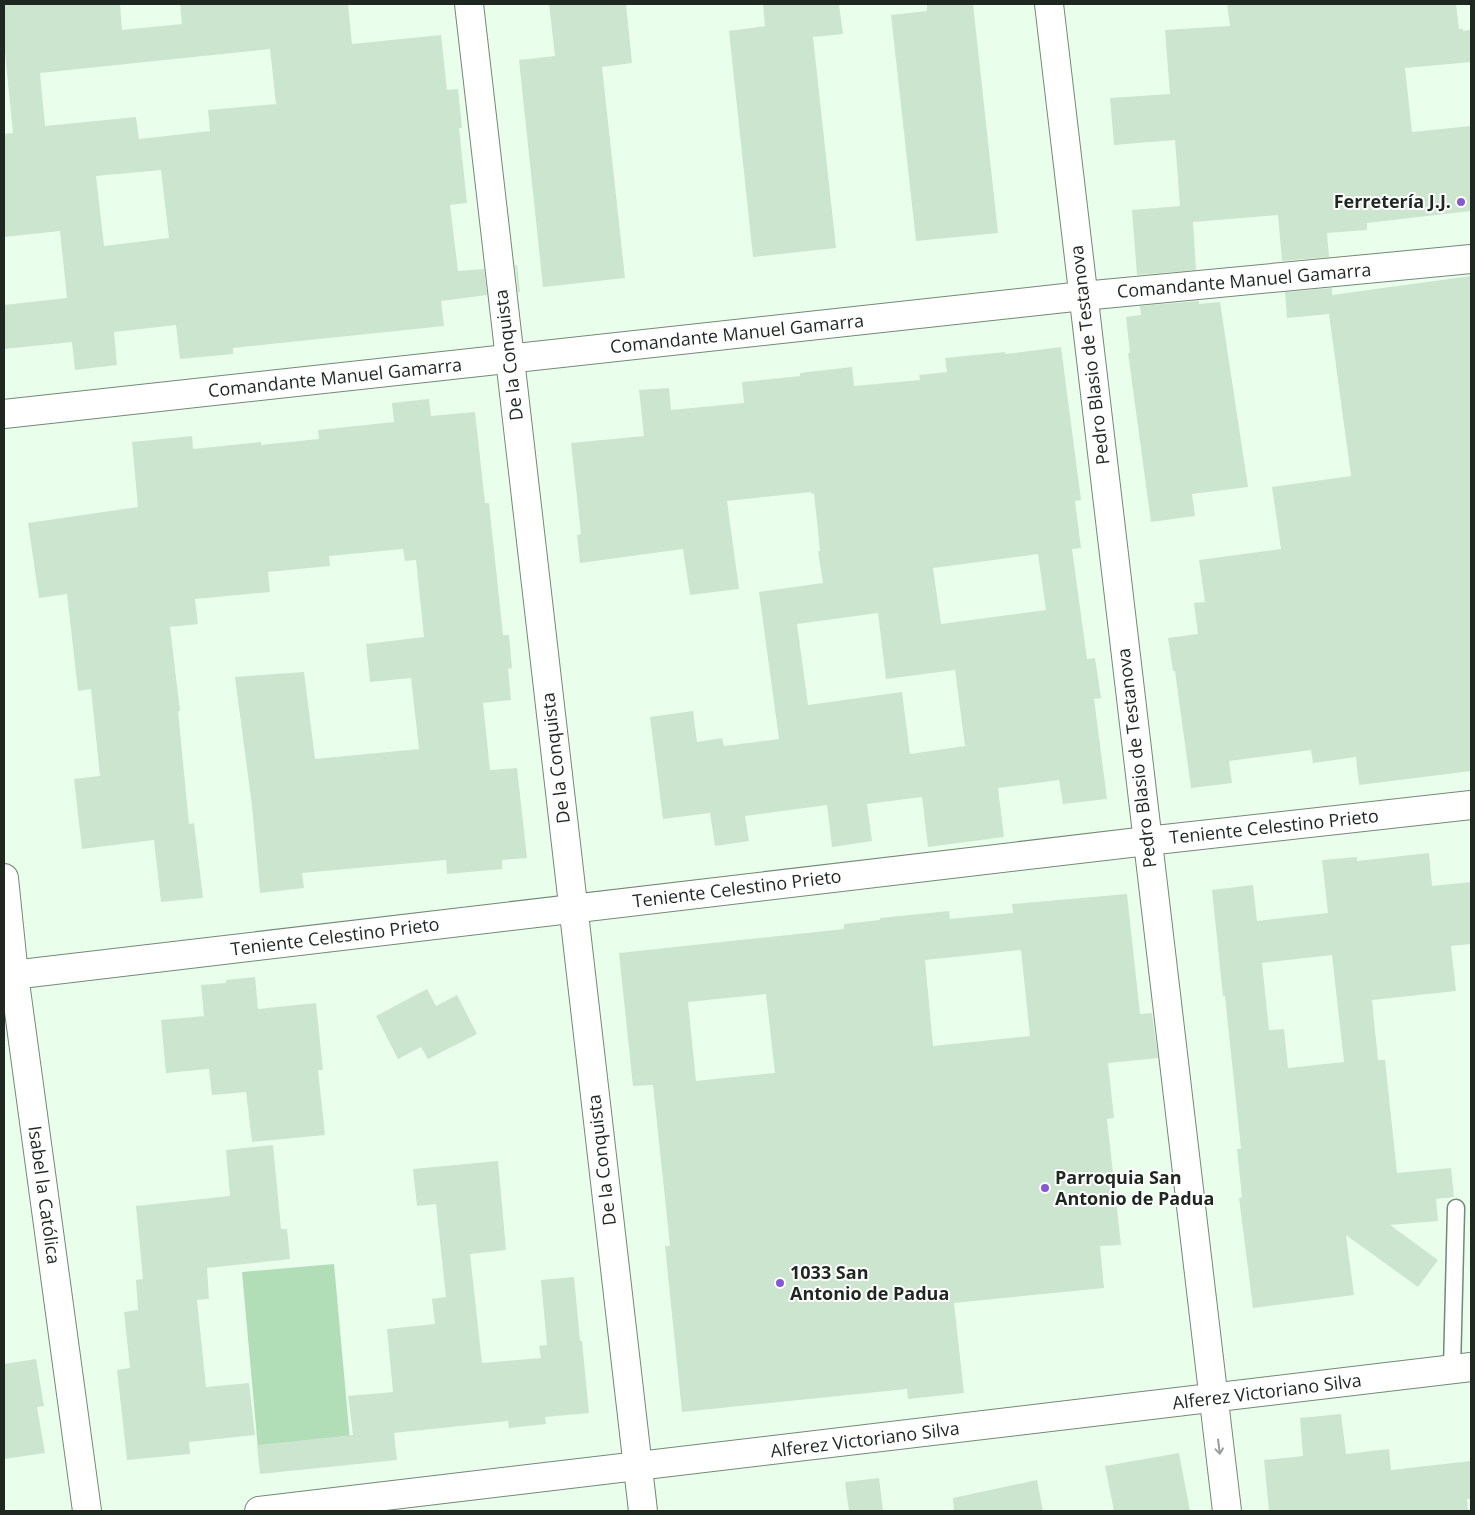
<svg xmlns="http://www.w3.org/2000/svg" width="1475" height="1515" font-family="'Open Sans',sans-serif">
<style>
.green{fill:#b1deb6}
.building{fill:#cce5cf;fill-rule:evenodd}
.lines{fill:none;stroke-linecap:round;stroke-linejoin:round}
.lane-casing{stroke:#728975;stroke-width:19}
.street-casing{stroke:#728975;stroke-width:30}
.secondary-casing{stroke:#728975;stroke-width:30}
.lane{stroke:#fff;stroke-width:16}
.street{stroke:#fff;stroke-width:28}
.secondary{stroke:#fff;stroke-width:28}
.oneway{stroke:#9a9e9b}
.poi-dot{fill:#8658d1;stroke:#fff;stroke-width:2}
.labels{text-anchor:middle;stroke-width:4;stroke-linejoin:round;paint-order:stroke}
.poi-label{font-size:18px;font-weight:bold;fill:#1f2820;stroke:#fff;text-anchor:start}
.street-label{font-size:18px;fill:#1f2820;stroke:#fff}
</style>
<rect width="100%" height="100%" fill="#eafeec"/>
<!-- green -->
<path class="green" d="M 334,1264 L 351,1451 L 259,1460 L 242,1272 Z"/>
<!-- building -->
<g class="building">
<path d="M 4,4 L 120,4 L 122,30 L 182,24 L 180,4 L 348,4 L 352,44 L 441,35 L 447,90 L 458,89 L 462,128 L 459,128 L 467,203 L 450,205 L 458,271 L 484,269 L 487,295 L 441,301 L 444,326 L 233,348 L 233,354 L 180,359 L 176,325 L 114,332 L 117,365 L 75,370 L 72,342 L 4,349 L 4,305 L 67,298 L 60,231 L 4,237 L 4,134 L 13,133 L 4,42 ZM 270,49 L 276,104 L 208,110 L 210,131 L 139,139 L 136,117 L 45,126 L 40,73 ZM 161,170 L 169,238 L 104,246 L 96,176 Z"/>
<path d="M 549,4 L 626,4 L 632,63 L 602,67 L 625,278 L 543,287 L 519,60 L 555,56 Z"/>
<path d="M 763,4 L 839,4 L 843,34 L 813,37 L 836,248 L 753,257 L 729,31 L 765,26 Z"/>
<path d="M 927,4 L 973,4 L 998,233 L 916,241 L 891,15 L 927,11 Z"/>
<path d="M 1227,4 L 1456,4 L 1459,29 L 1463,29 L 1463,31 L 1471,30 L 1471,62 L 1405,68 L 1412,132 L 1471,126 L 1471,211 L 1367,223 L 1367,230 L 1327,233 L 1329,257 L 1282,261 L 1278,215 L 1193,222 L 1196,270 L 1137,275 L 1132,210 L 1180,206 L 1175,140 L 1114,145 L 1110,98 L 1170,94 L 1165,30 L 1230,26 Z"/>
<path d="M 515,265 L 517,265 L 520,292 L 518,292 Z"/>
<path d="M 1471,276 L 1471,771 L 1359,785 L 1356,757 L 1313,763 L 1311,750 L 1229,761 L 1232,783 L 1191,788 L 1175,671 L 1173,671 L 1168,638 L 1198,634 L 1194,603 L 1205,602 L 1199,560 L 1281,549 L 1272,487 L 1351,476 L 1329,314 L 1287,318 L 1285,292 L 1332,288 L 1332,295 Z"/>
<path d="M 1199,301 L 1199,304 L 1220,302 L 1248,487 L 1192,494 L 1195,516 L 1151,522 L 1128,353 L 1130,353 L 1126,317 L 1141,315 L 1140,306 Z"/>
<path d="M 1061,347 L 1081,500 L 1075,501 L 1081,548 L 1072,549 L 1087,659 L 1095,658 L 1101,698 L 1094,699 L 1107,799 L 1063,804 L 1059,780 L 998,788 L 1004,837 L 928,847 L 922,797 L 867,804 L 872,841 L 832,847 L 827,805 L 745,816 L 749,841 L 715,846 L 710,813 L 663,819 L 650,717 L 693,711 L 697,742 L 722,738 L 724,746 L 779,739 L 759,592 L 823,583 L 818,551 L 820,551 L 814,493 L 811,494 L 811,492 L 727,501 L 739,589 L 690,595 L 683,549 L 580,563 L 577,535 L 581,534 L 571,443 L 644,436 L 639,390 L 669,388 L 671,410 L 744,403 L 742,382 L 800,376 L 800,373 L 852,367 L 854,386 L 920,380 L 919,375 L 947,372 L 945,358 L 1005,352 L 1005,354 ZM 1038,554 L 1046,610 L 941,624 L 933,568 ZM 878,613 L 886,679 L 955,670 L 965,746 L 910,754 L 902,692 L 808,705 L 797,624 Z"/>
<path d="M 429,399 L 431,416 L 475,412 L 485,503 L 489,503 L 503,635 L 509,635 L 512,668 L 508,669 L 511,700 L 483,703 L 490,770 L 517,768 L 527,858 L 502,860 L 502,869 L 447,874 L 446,860 L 302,873 L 304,888 L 260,893 L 252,806 L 235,677 L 304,672 L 315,759 L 419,749 L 411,678 L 370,682 L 366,644 L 424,637 L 416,560 L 405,561 L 403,549 L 329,556 L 330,566 L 268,572 L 270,592 L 195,599 L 198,624 L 170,627 L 180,711 L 178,711 L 189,824 L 194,823 L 203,898 L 161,902 L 154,840 L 82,849 L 74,779 L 100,776 L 91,689 L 78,691 L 67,594 L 39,598 L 28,523 L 138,507 L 132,442 L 192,436 L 193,449 L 261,442 L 261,445 L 319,439 L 318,430 L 394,422 L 392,403 Z"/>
<path d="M 1429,853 L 1432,886 L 1471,882 L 1471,944 L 1451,946 L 1456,991 L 1372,1000 L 1378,1060 L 1385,1060 L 1397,1173 L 1451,1168 L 1454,1197 L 1436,1199 L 1438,1221 L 1390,1225 L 1438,1260 L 1418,1287 L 1346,1235 L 1354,1295 L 1253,1308 L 1239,1198 L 1242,1197 L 1237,1149 L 1241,1149 L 1225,996 L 1223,996 L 1212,890 L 1253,885 L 1257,921 L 1328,913 L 1322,860 L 1357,857 L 1357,861 ZM 1332,955 L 1344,1062 L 1288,1068 L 1284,1029 L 1269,1030 L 1262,963 Z"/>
<path d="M 1127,894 L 1140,1014 L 1152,1013 L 1158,1058 L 1108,1063 L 1114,1118 L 1107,1119 L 1121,1245 L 1100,1246 L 1104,1288 L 954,1303 L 964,1393 L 908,1399 L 907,1389 L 682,1412 L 665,1246 L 670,1246 L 653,1085 L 633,1086 L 619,953 L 844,929 L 844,924 L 880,920 L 880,918 L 949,911 L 950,919 L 1013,913 L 1012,904 ZM 1021,950 L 1030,1036 L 933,1046 L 925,960 ZM 766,994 L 775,1073 L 696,1081 L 688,1002 Z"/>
<path d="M 255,977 L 258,1009 L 316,1003 L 323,1070 L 318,1070 L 325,1135 L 252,1142 L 246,1092 L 212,1095 L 209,1069 L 166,1073 L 161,1020 L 204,1016 L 201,985 L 226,983 L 226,980 Z"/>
<path d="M 427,989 L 436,1006 L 457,995 L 477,1034 L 428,1059 L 421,1047 L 398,1059 L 376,1016 Z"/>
<path d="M 273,1145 L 281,1229 L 287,1229 L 290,1259 L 207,1268 L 209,1299 L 197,1300 L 206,1387 L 249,1383 L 255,1435 L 189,1442 L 190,1454 L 127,1460 L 117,1370 L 130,1368 L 124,1312 L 138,1310 L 136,1280 L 143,1279 L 136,1206 L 230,1196 L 226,1150 Z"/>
<path d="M 498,1161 L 506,1250 L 470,1254 L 482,1363 L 541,1358 L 539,1346 L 547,1345 L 541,1280 L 574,1277 L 580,1341 L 582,1341 L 589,1413 L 545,1417 L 546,1424 L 509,1428 L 508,1421 L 394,1433 L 397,1460 L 260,1474 L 257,1445 L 353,1435 L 348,1396 L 393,1392 L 387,1329 L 435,1324 L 432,1299 L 446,1297 L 436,1204 L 417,1206 L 413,1169 Z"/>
<path d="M 36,1359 L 44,1406 L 37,1407 L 45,1453 L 4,1459 L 4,1364 Z"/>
<path d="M 1341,1414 L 1346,1454 L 1389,1449 L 1391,1470 L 1471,1461 L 1471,1499 L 1467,1499 L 1468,1511 L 1269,1511 L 1264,1460 L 1303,1456 L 1300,1418 Z"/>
<path d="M 1179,1453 L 1190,1511 L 1114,1511 L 1105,1466 Z"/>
<path d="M 879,1478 L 883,1511 L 849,1511 L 845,1482 Z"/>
<path d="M 1037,1480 L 1043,1511 L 954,1511 L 953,1498 Z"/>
</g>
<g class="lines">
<!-- lane casing -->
<g class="lane-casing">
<path id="lane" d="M 1452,1369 L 1456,1208"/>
</g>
<!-- street casing -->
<g class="street-casing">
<g id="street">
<path d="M 469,4 L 643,1511"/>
<path d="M 1049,4 L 1227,1511"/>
<path d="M 4,414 L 1083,296 L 1471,259"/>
<path d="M 4,878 L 14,975 L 87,1511"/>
<path d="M 4,976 L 1147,841 L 1471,805"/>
</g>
</g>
<!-- secondary casing -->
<g class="secondary-casing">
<path id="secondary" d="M 259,1511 L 1471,1367"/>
</g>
<!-- lane -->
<use href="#lane" class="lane"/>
<!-- street -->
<use href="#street" class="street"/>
<!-- secondary -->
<use href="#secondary" class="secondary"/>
</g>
<!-- one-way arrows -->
<defs><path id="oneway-shaft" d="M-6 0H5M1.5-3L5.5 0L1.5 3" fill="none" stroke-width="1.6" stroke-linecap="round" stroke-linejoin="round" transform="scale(1.25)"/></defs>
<use class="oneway" href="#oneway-shaft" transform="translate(1219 1447) rotate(83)"/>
<!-- markers -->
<g class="poi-dot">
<circle cx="1461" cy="202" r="5"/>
<circle cx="1045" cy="1188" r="5"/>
<circle cx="780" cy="1283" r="5"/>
</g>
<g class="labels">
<!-- poi labels -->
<g class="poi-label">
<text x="1451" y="208" text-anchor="end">Ferretería J.J.</text>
<text x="1055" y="1184">Parroquia San<tspan x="1055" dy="21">Antonio de Padua</tspan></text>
<text x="790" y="1279">1033 San<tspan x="790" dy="21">Antonio de Padua</tspan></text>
</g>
<!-- street labels -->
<g class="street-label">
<text transform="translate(1244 281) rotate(-5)" y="6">Comandante Manuel Gamarra</text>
<text transform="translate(737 334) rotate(-6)" y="6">Comandante Manuel Gamarra</text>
<text transform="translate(509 355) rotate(-97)" y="6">De la Conquista</text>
<text transform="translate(1090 355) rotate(-97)" y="6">Pedro Blasio de Testanova</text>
<text transform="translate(335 378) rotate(-6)" y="6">Comandante Manuel Gamarra</text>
<text transform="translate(556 758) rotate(-97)" y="6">De la Conquista</text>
<text transform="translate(1137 758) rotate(-97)" y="6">Pedro Blasio de Testanova</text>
<text transform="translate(1274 827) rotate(-6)" y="6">Teniente Celestino Prieto</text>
<text transform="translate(737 889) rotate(-7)" y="6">Teniente Celestino Prieto</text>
<text transform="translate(335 937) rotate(-7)" y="6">Teniente Celestino Prieto</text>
<text transform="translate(602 1160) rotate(-97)" y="6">De la Conquista</text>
<text transform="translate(44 1195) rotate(82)" y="6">Isabel la Católica</text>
<text transform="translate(1267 1392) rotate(-7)" y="6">Alferez Victoriano Silva</text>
<text transform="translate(865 1440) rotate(-7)" y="6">Alferez Victoriano Silva</text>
</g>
</g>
<!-- border -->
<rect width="1475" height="1515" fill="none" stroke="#1f2820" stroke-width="10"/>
</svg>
